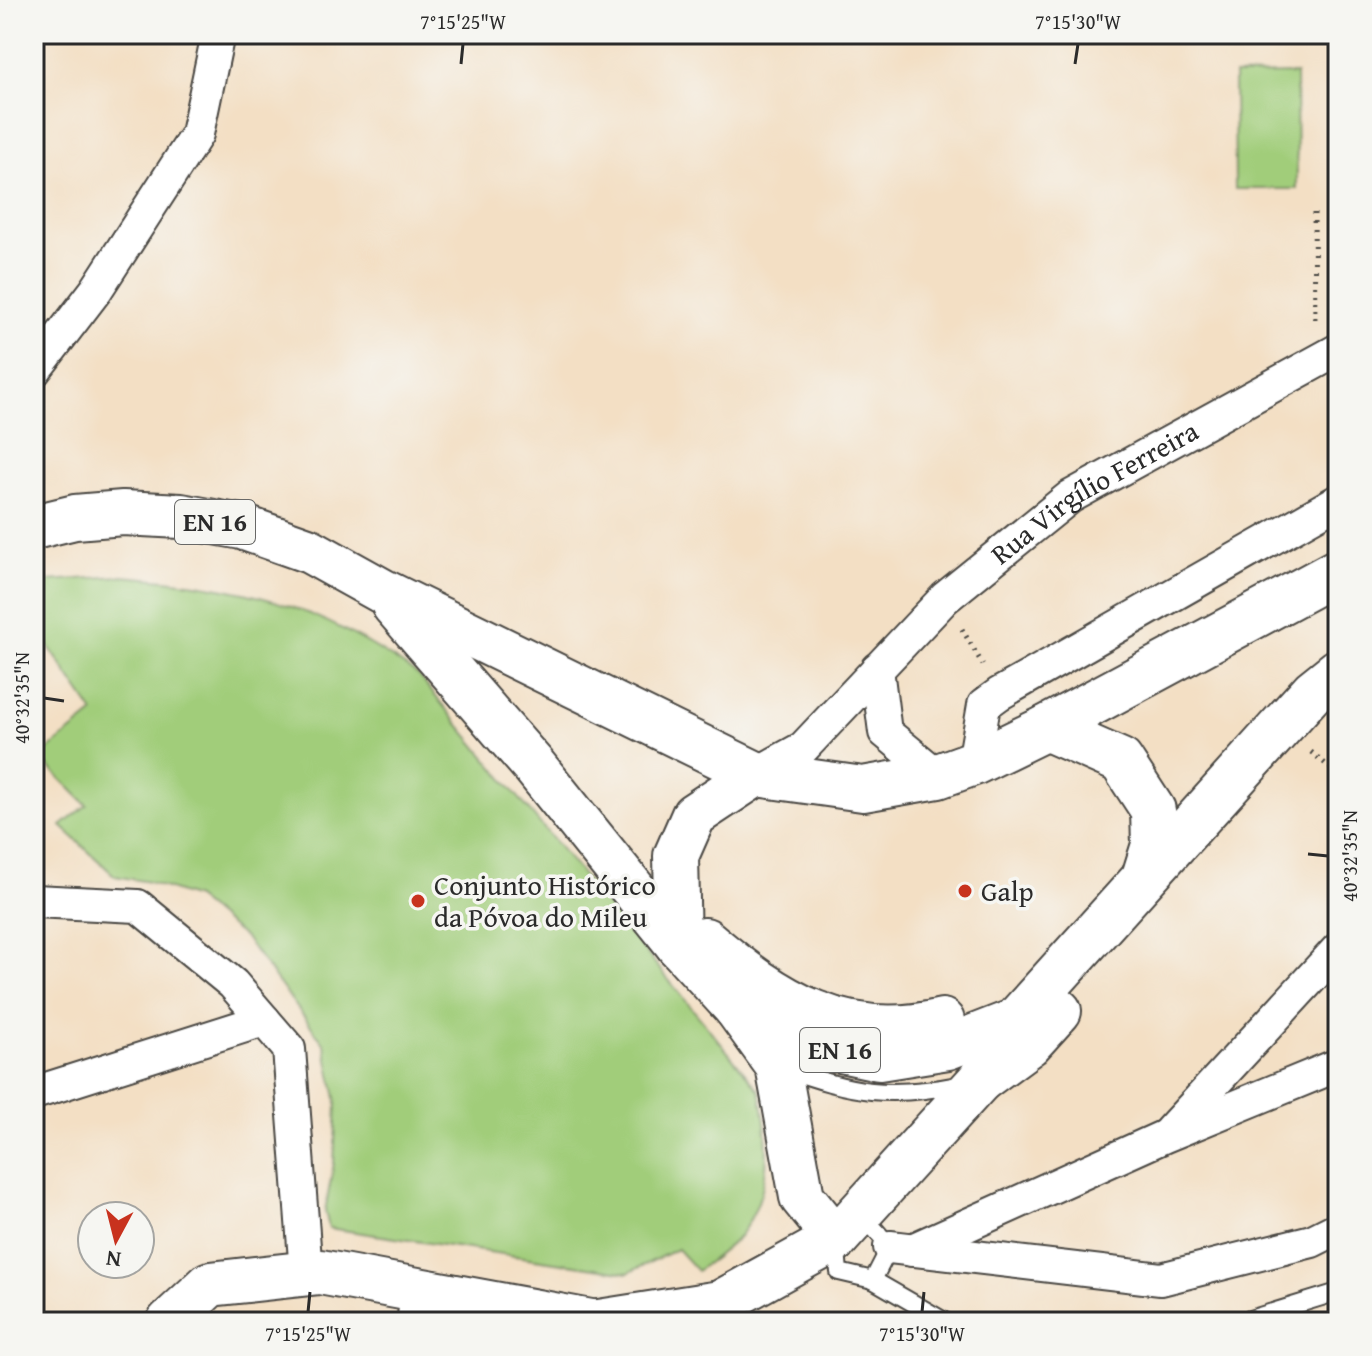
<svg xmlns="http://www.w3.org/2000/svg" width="1372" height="1356" font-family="'Gentium Book Plus',serif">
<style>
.green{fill:#a1cd7a;stroke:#667c52;stroke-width:2}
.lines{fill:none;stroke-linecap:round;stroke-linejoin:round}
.lane-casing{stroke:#494642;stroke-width:20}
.street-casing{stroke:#494642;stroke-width:36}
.secondary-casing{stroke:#494642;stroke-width:48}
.primary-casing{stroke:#494642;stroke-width:48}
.path{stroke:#494642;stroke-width:5;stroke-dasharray:2 6;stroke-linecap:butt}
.lane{stroke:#fff;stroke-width:16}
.street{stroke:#fff;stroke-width:32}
.secondary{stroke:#fff;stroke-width:44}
.primary{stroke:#fff;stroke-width:44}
.ticks{fill:none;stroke:#2b2b2b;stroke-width:3}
.poi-dot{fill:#c8321e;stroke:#f6f6f2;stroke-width:3}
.labels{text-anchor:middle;stroke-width:7;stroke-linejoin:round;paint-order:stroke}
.shield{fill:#f6f6f2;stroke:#686867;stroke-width:2}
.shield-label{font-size:26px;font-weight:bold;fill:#2b2b2b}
.street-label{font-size:28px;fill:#2b2b2b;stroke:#f6f6f2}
.poi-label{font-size:28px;fill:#2b2b2b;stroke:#f6f6f2;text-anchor:start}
.neatline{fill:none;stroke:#2b2b2b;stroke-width:3}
.ticks-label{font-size:20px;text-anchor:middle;fill:#2b2b2b}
</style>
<rect width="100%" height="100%" fill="#f6f6f2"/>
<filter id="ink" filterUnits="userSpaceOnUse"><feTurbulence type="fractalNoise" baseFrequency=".0125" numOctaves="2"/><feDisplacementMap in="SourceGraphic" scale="16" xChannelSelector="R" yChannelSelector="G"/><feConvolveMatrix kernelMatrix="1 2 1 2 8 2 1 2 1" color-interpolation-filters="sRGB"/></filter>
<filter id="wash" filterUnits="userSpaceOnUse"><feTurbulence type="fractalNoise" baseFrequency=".006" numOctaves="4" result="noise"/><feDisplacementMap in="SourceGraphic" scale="32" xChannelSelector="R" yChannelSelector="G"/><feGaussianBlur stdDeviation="1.8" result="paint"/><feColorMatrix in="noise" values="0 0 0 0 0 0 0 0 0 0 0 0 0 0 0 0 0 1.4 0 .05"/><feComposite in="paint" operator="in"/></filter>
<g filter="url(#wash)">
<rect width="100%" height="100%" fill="#f3dfc4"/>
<!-- green -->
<g class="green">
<path d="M 1296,74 L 1297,189 L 1235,189 L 1234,75 Z"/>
<path d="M 121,576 C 247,586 312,602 418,675 L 760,1091 C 770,1142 773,1191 740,1235 C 729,1248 711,1260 697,1271 L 677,1249 L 628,1273 L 329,1228 L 325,1211 L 334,1163 L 337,1103 L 325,1045 L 245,938 L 195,898 L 149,882 L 115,876 L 61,826 L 87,805 L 39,757 L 94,713 L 34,625 L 34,582 Z"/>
</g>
</g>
<g filter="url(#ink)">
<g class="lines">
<!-- lane casing -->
<g class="lane-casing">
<g id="lane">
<path d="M 783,1068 C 854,1093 888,1099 963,1084"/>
<path d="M 872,1226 L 890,1247 L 873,1280 L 839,1272 L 836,1239 Z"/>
<path d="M 873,1280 L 946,1322"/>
<path d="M 1240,1322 L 1338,1292"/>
</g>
</g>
<!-- street casing -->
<g class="street-casing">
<g id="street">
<path d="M 34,371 L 96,290 L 197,134 L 218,34"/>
<path d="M 877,669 L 885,732 L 938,776"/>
<path d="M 974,763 L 984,705 L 999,694 L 1338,501"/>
<path id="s1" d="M 756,774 L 803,748 L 945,598 L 1070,497 L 1338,350"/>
<path d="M 34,901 L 138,906 L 233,984 L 289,1049 L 306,1273"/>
<path d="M 34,1093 L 264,1020"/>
<path d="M 1170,1131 L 1338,949"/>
<path d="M 890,1247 L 1161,1279 L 1312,1241 L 1338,1228"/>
<path d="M 912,1250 L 1165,1136 L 1338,1065"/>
<path d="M 413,1322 L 418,1290"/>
</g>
</g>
<!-- secondary casing -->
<g class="secondary-casing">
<g id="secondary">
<path d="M 736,1008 L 778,1066 L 802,1197 L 836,1239"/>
<path d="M 169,1322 L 210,1284 L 320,1272 L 591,1322"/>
<path d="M 599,1322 L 720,1303 L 836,1239 L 980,1080 L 999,1047"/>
</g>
</g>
<!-- primary casing -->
<g class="primary-casing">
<g id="primary">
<path d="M 34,527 L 75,517 L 123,513 L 181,516 L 242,527 L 310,551 L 382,591 L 756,774 L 863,789 L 938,776 L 974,763 L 1046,728 L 1338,571"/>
<path d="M 394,605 L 534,766 L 678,945 L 736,1008 L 803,1042 L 879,1058 L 948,1047 L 1015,1021 L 1313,691 L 1338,671"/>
<path d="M 1046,728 L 1121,761 L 1153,810 L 1154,845 L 1144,877"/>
<path d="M 705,940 C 777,1001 844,1045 942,1021"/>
<path d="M 678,945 L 676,856 L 694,815 L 756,774"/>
<path d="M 980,1080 L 1029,1044 L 1059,1011"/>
</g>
</g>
<!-- path -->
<g class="path">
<path d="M 1314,213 L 1315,325"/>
<path d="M 962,629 L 983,665"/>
<path d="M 1311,752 L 1338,774"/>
</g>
<!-- lane -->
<use href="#lane" class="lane"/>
<!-- street -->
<use href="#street" class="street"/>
<!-- secondary -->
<use href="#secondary" class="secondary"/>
<!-- primary -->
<use href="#primary" class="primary"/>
</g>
</g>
<!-- ticks -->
<path class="ticks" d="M 461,64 L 463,44M 1075,64 L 1078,44M 44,698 L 64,701M 1308,854 L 1328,856M 308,1312 L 310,1292M 922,1312 L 924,1292"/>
<!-- markers -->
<g class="poi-dot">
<circle cx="965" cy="891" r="8"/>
<circle cx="418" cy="901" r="8"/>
</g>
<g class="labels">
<!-- shield labels -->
<g class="shield">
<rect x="175" y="500" width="80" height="44" rx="6"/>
<rect x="800" y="1028" width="80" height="44" rx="6"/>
</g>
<g class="shield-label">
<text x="215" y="531">EN 16</text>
<text x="840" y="1059">EN 16</text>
</g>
<!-- street labels -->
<g class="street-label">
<text dy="10" stroke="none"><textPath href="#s1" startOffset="444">Rua Virgílio Ferreira</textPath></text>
</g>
<!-- poi labels -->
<g class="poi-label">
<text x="434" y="895">Conjunto Histórico<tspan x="434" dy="32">da Póvoa do Mileu</tspan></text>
<text x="981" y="901">Galp</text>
</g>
</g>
<!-- margin -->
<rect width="1372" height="1356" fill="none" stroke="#f6f6f2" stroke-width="88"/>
<!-- north arrow -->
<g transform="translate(116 1240) rotate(187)"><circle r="38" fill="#f6f6f2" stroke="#a5a5a2" stroke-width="2"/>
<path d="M0-6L14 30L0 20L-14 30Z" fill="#c8321e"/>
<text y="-12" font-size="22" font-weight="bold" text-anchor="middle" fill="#2b2b2b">N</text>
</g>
<rect x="44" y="44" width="1284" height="1268" class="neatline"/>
<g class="ticks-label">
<text x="463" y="29">7°15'25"W</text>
<text x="1078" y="29">7°15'30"W</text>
<text transform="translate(22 698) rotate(-90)" y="7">40°32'35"N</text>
<text transform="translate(1350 856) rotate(-90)" y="7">40°32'35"N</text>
<text x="308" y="1341">7°15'25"W</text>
<text x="922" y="1341">7°15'30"W</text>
</g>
</svg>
